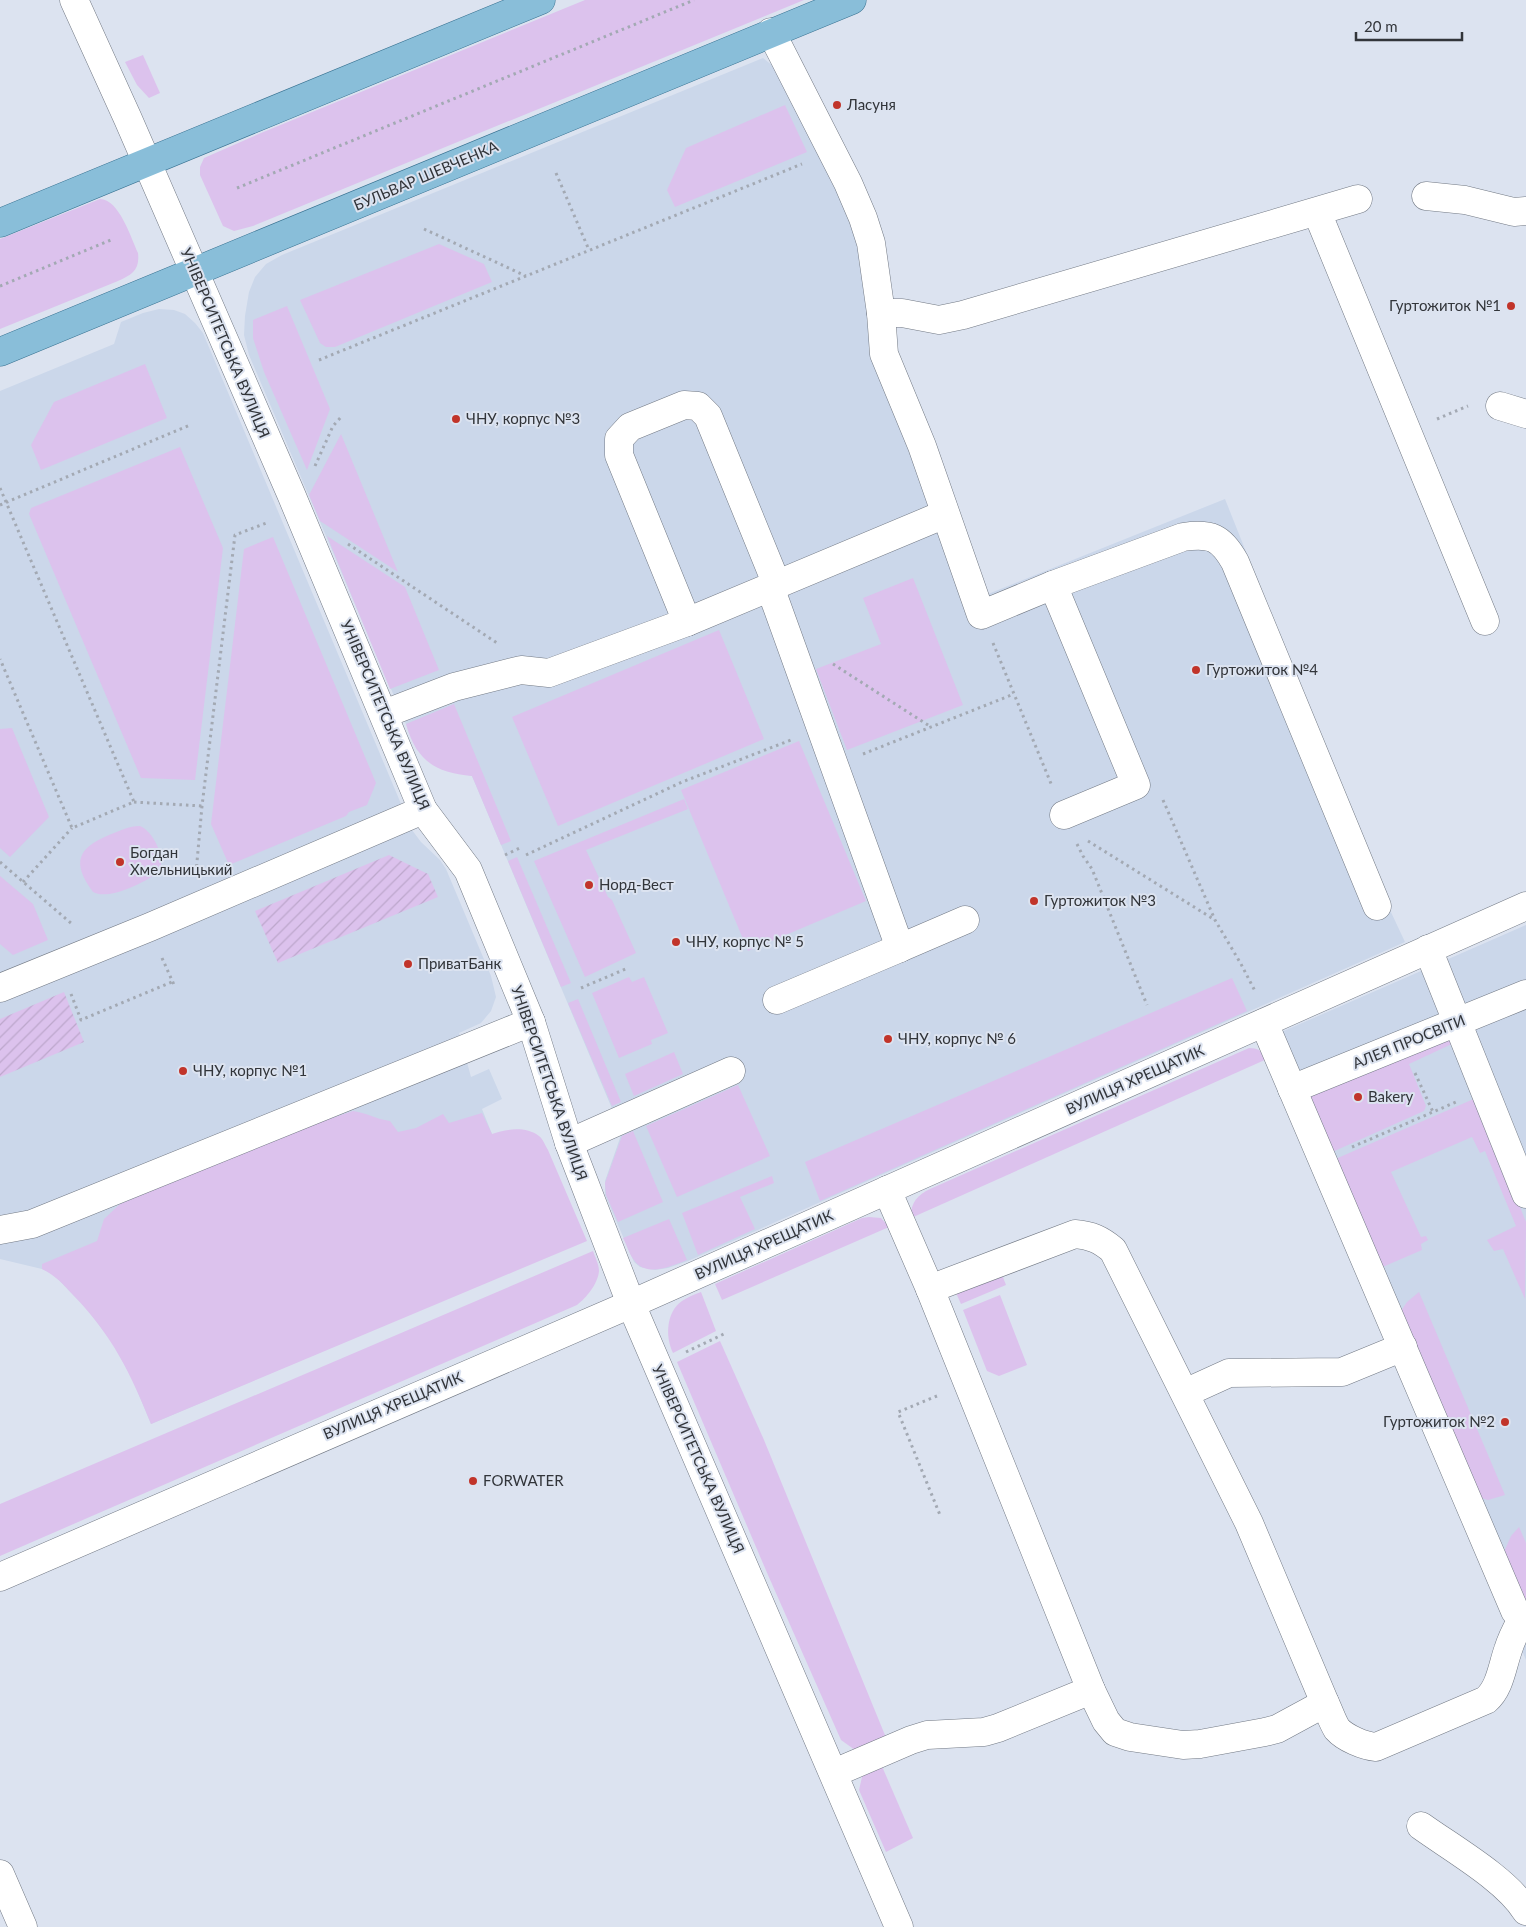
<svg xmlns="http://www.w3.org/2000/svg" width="1526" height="1927" font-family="Lato,sans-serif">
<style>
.built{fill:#cbd7ea}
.green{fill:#dcc2ed}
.garden{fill:url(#garden-furrows)}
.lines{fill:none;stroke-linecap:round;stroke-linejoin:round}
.minor-casing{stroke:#727984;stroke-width:29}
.major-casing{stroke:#377190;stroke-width:29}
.path{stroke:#a3a9b3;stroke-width:3;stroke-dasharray:2.5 4;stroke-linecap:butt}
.minor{stroke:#fff;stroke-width:28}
.major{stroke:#89bed9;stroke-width:28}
.poi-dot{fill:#c1342a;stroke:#dce3f0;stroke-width:2}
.labels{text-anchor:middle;stroke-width:4;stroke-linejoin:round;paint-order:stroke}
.poi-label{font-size:15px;fill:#32353a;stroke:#dce3f0;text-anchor:start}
.street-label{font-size:15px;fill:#32353a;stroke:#dce3f0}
</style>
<defs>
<pattern id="garden-furrows" width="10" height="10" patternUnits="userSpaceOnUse" patternTransform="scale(1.25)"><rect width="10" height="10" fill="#dcc2ed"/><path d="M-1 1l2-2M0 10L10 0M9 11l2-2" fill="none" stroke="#bda7cc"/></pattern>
</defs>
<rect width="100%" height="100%" fill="#dce3f0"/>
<!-- built -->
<g class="built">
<path d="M 763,58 L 773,66 L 843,199 L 968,602 L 1225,499 L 1382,893 L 1405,942 L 688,1261 L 668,1268 L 655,1270 L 640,1267 L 634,1262 L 605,1195 L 605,1181 L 620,1138 L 621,1130 L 472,776 L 458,773 L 417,750 L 249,355 L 244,335 L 245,316 L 249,292 L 255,277 L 266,264 L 282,255 Z"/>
<path d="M 159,309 L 174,310 L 185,314 L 195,323 L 203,333 L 412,830 L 421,842 L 440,860 L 446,869 L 491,976 L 496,997 L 491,1011 L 481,1023 L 459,1033 L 471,1077 L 489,1069 L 502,1099 L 482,1109 L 492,1134 L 583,1241 L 151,1424 L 132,1378 L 112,1342 L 86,1308 L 53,1274 L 42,1269 L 0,1259 L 0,391 L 114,344 L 121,322 L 143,313 Z"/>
<path d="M 1526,925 L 1526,1660 L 1261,1041 Z"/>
</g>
<!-- green -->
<g class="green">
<path d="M 585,0 L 804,0 L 253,226 L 234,231 L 223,226 L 200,175 L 200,167 L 204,158 L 261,133 Z"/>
<path d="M 143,55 L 160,93 L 149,98 L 137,85 L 125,62 Z"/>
<path d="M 785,105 L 807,152 L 675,207 L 667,190 L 686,148 Z"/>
<path d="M 100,199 C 119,199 131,238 138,253 C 140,270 132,275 118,281 L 0,329 L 0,239 Z"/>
<path d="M 439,244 L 484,264 L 492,282 L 335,347 L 326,347 L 320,343 L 300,300 Z"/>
<path d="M 287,306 L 330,409 L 307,470 L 264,372 L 253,338 L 253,320 Z"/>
<path d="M 145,364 L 167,418 L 41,470 L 31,445 L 54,402 Z"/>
<path d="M 341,434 L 398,572 L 320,521 L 309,495 Z"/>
<path d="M 180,447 L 223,548 L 195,780 L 141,778 L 29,514 L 31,508 Z"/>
<path d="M 327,536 L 405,587 L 439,670 L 390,689 Z"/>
<path d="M 273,537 L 376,783 L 367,805 L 349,812 L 346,816 L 229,865 L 211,824 L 244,549 Z"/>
<path d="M 913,578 L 963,705 L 847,750 L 816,669 L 881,644 L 863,598 Z"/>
<path d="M 719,630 L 764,739 L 558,826 L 512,717 Z"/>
<path d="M 454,704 L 511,841 L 501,845 L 472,776 C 435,773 416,760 406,724 Z"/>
<path d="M 12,728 L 49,817 L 10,857 L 0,848 L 0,729 Z"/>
<path d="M 799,741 L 866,901 L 748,951 L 681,790 Z"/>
<path d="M 684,799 L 688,809 L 586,850 L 608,897 L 612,900 L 636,953 L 585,977 L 534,861 Z"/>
<path d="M 140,826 C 154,832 165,857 160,871 C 146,882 109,901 93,892 C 71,862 78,848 109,835 C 119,831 129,826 140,826 Z"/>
<path d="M 517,857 L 571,983 L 561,987 L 508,861 Z"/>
<path d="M 0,876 L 33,904 L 48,940 L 13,955 L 0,944 Z"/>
<path d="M 629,977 L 632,982 L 644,977 L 668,1033 L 651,1040 L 652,1044 L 619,1058 L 592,993 Z"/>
<path d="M 1232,978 L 1247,1011 L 820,1201 L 805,1162 Z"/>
<path d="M 578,999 L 621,1102 L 612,1106 L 568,1003 Z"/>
<path d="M 1450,1033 L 1454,1043 L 1409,1064 L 1426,1106 L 1424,1111 L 1330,1153 L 1304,1092 Z"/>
<path d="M 1249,1048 C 1257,1048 1263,1051 1267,1059 L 911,1218 C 910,1204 917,1195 930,1189 Z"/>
<path d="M 674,1052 L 683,1074 L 634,1096 L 625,1074 Z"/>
<path d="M 738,1085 L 770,1156 L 677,1197 L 646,1126 Z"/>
<path d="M 1476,1098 L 1526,1222 L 1525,1299 L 1503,1249 L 1494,1251 L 1487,1240 L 1516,1226 L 1485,1151 L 1480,1153 L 1472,1137 L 1391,1172 L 1421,1237 L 1426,1236 L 1428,1240 L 1421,1244 L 1422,1250 L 1385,1266 L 1382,1267 L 1333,1160 Z"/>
<path d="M 353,1111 C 368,1113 375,1119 390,1121 L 398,1132 L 416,1128 L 443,1114 L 449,1123 L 482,1113 L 492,1134 C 505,1129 526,1126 539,1136 C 543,1139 545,1145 548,1150 L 587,1241 L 151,1424 C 131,1374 112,1335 74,1296 C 64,1285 55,1275 42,1269 L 42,1264 L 97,1241 L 104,1219 L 120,1204 L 299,1129 Z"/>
<path d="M 633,1131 L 663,1202 L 618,1222 L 606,1195 L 605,1183 L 622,1136 Z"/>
<path d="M 772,1176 L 774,1183 L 740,1197 L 755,1229 L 698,1255 L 682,1213 Z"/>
<path d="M 869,1217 L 881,1218 L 889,1227 L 722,1300 L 715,1284 L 862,1218 Z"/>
<path d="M 669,1219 L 687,1260 C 672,1266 646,1278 634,1260 C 629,1254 627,1245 623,1238 Z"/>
<path d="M 593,1251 C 595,1257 599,1264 599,1271 C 598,1284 586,1298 577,1305 L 0,1556 L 0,1504 Z"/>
<path d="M 1001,1272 L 1006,1285 L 961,1304 L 956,1293 Z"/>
<path d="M 701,1292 L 716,1331 L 673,1353 C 665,1337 666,1312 682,1301 C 688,1297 695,1294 701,1292 Z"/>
<path d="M 1419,1292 L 1505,1495 L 1488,1500 L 1478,1497 L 1399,1314 L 1407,1302 Z"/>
<path d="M 1000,1295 L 1027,1365 L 999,1376 L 987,1371 L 963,1310 Z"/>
<path d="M 720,1341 L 764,1440 L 887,1740 L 855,1750 L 841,1740 L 768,1575 L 677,1362 Z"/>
<path d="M 1519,1527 L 1526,1543 L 1526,1612 L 1503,1554 L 1511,1536 Z"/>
<path d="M 881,1764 L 913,1838 L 886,1852 L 859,1790 L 862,1777 L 866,1772 Z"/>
</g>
<!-- garden -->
<g class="garden">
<path d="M 389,855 L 428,874 L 438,897 L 278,963 L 255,911 Z"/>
<path d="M 64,992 L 84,1042 L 0,1077 L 0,1019 Z"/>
</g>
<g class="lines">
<!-- minor casing -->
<g class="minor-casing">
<g id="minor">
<path d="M 74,0 L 128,119 L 291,494 L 423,810 L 468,870 L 531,1022 L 569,1143 L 631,1304 L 899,1927"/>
<path d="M 771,32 L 848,183 L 863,218 L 871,243 L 881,313 L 902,313 L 939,320 L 963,315 L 1358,199"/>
<path d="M 1426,196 L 1465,200 L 1514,212 L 1526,211"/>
<path d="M 1317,212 L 1485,621"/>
<path d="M 881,313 L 884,354 L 922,446 L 981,615 L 1053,585 L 1136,785 L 1064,815"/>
<path d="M 1500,406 L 1526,414"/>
<path d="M 1053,585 L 1183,537 C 1211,533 1221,537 1235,562 L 1377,906"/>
<path d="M 770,587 L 900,948 L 965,920"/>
<path d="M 687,622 L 619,455 L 619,439 L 630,427 L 684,405 L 698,406 L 708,416 L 777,585"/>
<path d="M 384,714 L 454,687 L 521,670 L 549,673 L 687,622 L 945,514"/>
<path d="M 1428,949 L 1526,1194"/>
<path d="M 0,988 L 150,927 L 423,810"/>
<path d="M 777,1000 L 900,948"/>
<path d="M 1264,1023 L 1515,1611 L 1526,1626"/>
<path d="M 1292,1089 L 1526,994"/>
<path d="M 569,1143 L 731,1071"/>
<path d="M 0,1230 L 32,1224 L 531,1022"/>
<path d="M 930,1289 L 1075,1234 C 1091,1235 1101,1240 1113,1250 L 1249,1523 L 1325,1703 C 1329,1711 1332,1721 1337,1729 C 1345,1738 1364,1746 1376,1747 L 1486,1700 C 1500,1688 1502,1667 1508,1650 C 1511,1640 1516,1630 1521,1621"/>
<path d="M 1185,1393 L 1229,1373 L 1342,1372 L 1403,1347"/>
<path d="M 0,1577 L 631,1304 L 1526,906"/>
<path d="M 1091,1690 L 1106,1721 L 1115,1732 L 1130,1737 L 1183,1745 L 1200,1744 L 1265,1732 L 1277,1729 L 1325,1703"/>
<path d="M 834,1773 L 911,1740 L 927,1735 L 984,1732 L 998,1728 L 1091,1690 L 930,1289 L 887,1190"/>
<path d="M 1421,1826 C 1453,1849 1506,1879 1526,1911"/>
<path d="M 0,1874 L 23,1927"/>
</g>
</g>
<!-- major casing -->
<g class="major-casing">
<g id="major">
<path d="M 0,223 L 541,0"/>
<path d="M 0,352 L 852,0"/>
</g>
</g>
<!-- path -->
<g class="path">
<path d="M 556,173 L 589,250"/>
<path d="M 237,188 L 694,0"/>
<path d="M 424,229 L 526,276"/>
<path d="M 0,286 L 111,240"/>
<path d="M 319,360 L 802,164"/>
<path d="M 1437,419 L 1468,406"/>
<path d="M 315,466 L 333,426 L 342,416"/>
<path d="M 0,488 L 134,802 L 72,828 L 0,659"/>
<path d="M 0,505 L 190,425"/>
<path d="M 348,544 L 497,643"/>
<path d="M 993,643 L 1052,786"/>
<path d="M 833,664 L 931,727"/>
<path d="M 863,754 L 1014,694"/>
<path d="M 1163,800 L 1215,920 L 1241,964 L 1256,993"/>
<path d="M 134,802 L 202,806"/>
<path d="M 1088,841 L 1215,920"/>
<path d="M 1077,844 L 1083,856 L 1092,869 L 1147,1005"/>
<path d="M 505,855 L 522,847"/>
<path d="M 526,855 L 682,782 L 791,740"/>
<path d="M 0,862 L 72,924"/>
<path d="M 196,873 L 202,806 L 235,535 L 269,522"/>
<path d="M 23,882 L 72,828"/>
<path d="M 162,958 L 175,987"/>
<path d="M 581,988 L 628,968"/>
<path d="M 71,994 L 81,1020 L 172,982"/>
<path d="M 1415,1073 L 1433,1112"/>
<path d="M 1352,1147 L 1456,1102"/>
<path d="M 686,1352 L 726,1333"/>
<path d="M 937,1396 L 898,1412 L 940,1515"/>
</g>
<!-- minor -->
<use href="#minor" class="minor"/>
<!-- major -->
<use href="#major" class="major"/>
</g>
<!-- markers -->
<g class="poi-dot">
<circle cx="837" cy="105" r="5"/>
<circle cx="1511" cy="306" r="5"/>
<circle cx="456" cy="419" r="5"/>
<circle cx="1196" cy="670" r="5"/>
<circle cx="120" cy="862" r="5"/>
<circle cx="589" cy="885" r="5"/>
<circle cx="1034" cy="901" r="5"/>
<circle cx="676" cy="942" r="5"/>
<circle cx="408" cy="964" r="5"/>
<circle cx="888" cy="1039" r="5"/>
<circle cx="183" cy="1071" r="5"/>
<circle cx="1358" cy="1097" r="5"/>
<circle cx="1505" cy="1422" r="5"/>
<circle cx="473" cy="1481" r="5"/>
</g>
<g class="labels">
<!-- poi labels -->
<g class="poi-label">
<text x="847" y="110">Ласуня</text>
<text x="1501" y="311" text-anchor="end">Гуртожиток №1</text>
<text x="466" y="424">ЧНУ, корпус №3</text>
<text x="1206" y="675">Гуртожиток №4</text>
<text x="130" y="858">Богдан<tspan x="130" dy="17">Хмельницький</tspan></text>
<text x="599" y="890">Норд-Вест</text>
<text x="1044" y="906">Гуртожиток №3</text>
<text x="686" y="947">ЧНУ, корпус № 5</text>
<text x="418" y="969">ПриватБанк</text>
<text x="898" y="1044">ЧНУ, корпус № 6</text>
<text x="193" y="1076">ЧНУ, корпус №1</text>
<text x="1368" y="1102">Bakery</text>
<text x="1495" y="1427" text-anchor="end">Гуртожиток №2</text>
<text x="483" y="1486">FORWATER</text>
</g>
<!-- street labels -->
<g class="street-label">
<text transform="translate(426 176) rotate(-23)" y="5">БУЛЬВАР ШЕВЧЕНКА</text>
<text transform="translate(225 343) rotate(67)" y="5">УНІВЕРСИТЕТСЬКА ВУЛИЦЯ</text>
<text transform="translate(385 715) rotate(67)" y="5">УНІВЕРСИТЕТСЬКА ВУЛИЦЯ</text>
<text transform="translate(1409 1042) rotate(-22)" y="5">АЛЕЯ ПРОСВІТИ</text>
<text transform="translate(1135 1080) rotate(-24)" y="5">ВУЛИЦЯ ХРЕЩАТИК</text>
<text transform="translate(549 1083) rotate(71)" y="5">УНІВЕРСИТЕТСЬКА ВУЛИЦЯ</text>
<text transform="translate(764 1245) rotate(-24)" y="5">ВУЛИЦЯ ХРЕЩАТИК</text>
<text transform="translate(393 1406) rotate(-23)" y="5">ВУЛИЦЯ ХРЕЩАТИК</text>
<text transform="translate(698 1459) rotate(66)" y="5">УНІВЕРСИТЕТСЬКА ВУЛИЦЯ</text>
</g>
</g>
<!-- scale -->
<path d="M1356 32v8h106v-8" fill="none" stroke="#32353a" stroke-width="2.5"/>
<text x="1364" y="32" font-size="15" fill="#32353a" stroke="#dce3f0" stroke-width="4" paint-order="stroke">20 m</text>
</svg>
